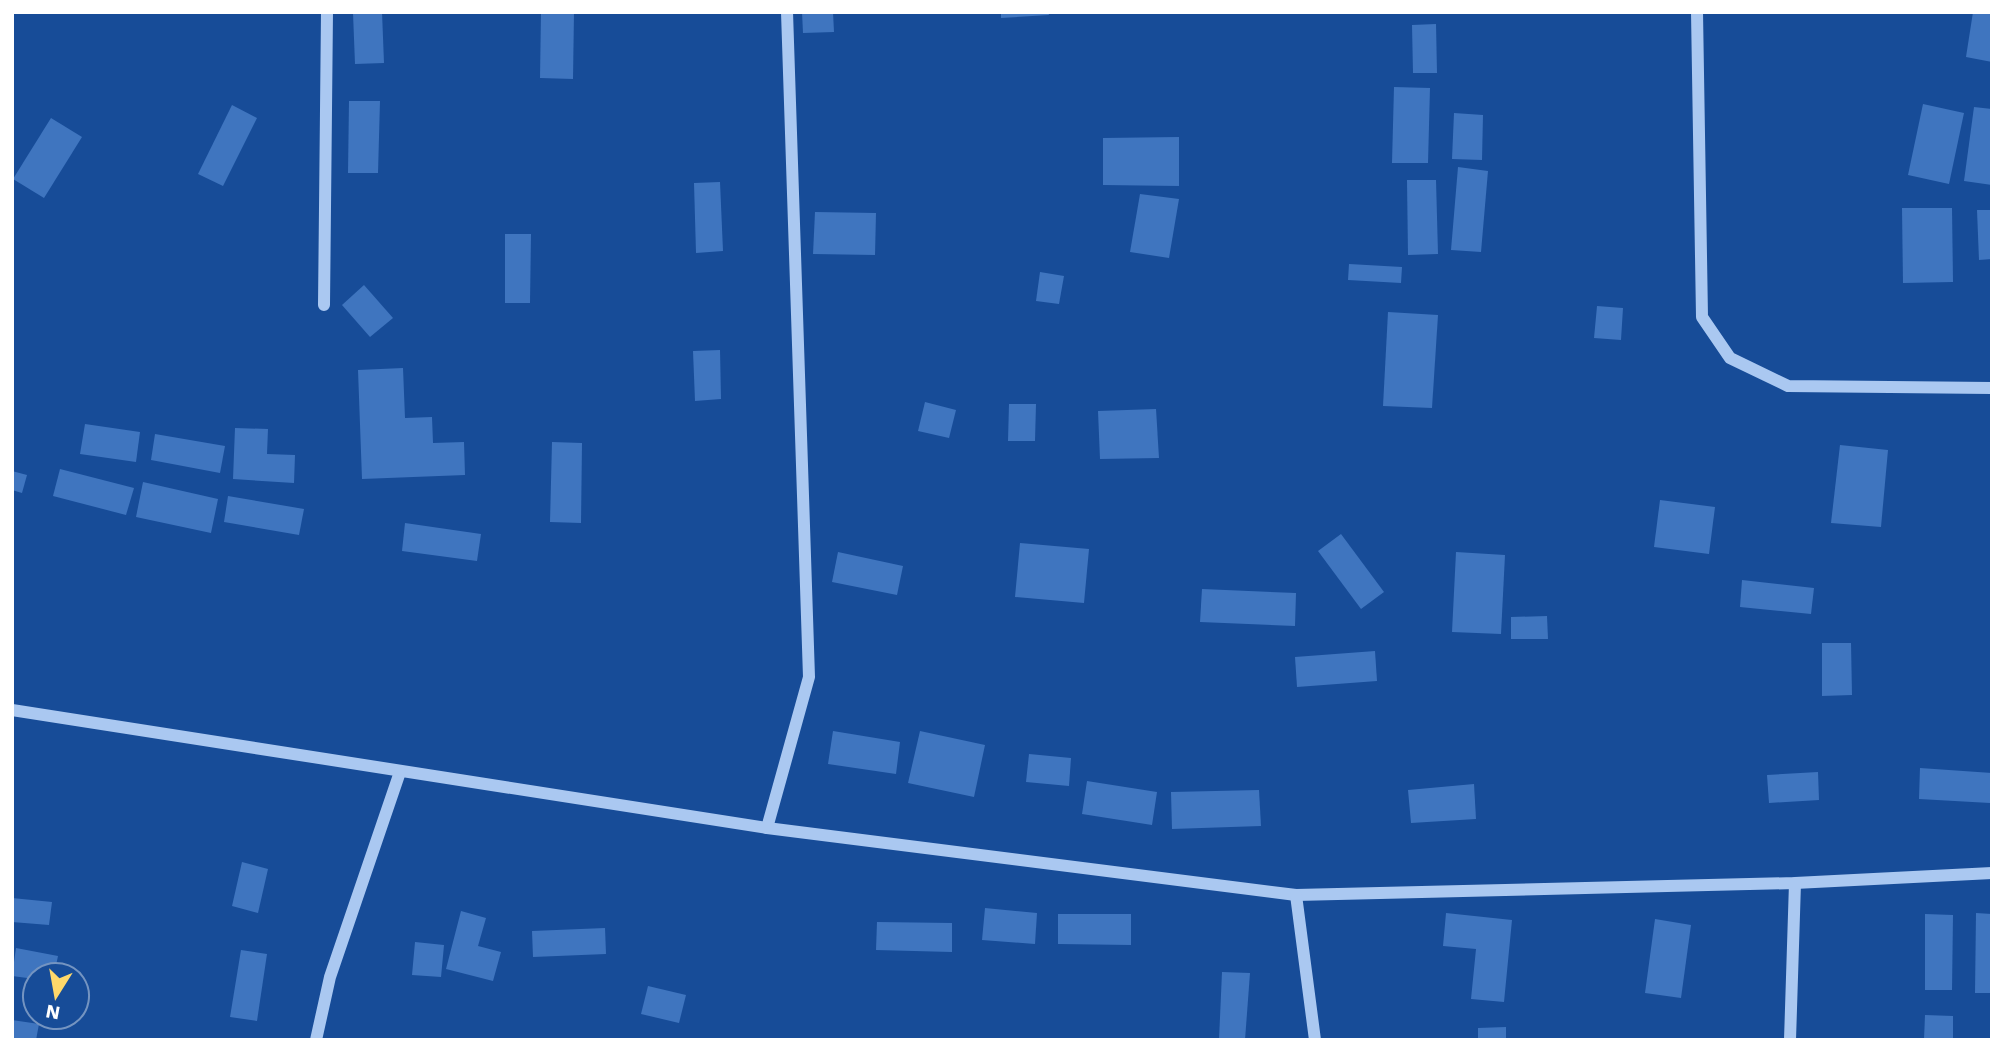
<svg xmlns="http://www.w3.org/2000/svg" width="2004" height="1052" font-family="'Work Sans',sans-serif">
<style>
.building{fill:#3f75bf}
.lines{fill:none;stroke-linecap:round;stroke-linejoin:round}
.minor{stroke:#aac8f1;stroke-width:12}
</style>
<rect width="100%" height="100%" fill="#174c98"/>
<!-- building -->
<g class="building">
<path d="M 382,12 L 384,63 L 355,64 L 353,13 Z"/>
<path d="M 541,12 L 574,12 L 573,79 L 540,78 Z"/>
<path d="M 802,12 L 833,12 L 834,32 L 803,33 Z"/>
<path d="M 1001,12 L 1048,12 L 1049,15 L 1001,18 Z"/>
<path d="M 1973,12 L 1992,12 L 1992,62 L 1966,57 Z"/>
<path d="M 1436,24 L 1437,73 L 1413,73 L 1412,25 Z"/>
<path d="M 1394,87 L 1430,88 L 1428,163 L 1392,163 Z"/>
<path d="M 349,101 L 380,101 L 378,173 L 348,173 Z"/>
<path d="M 1923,104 L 1964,113 L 1949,184 L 1908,175 Z"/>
<path d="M 232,105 L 257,118 L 223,186 L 198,174 Z"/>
<path d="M 1974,107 L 1992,109 L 1992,185 L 1964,181 Z"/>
<path d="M 1454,113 L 1483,115 L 1482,160 L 1452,159 Z"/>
<path d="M 51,118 L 82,137 L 44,198 L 13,179 Z"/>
<path d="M 1179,137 L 1179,186 L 1103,185 L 1103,138 Z"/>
<path d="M 1458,167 L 1488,171 L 1481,252 L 1451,250 Z"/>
<path d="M 1407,180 L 1436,180 L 1438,254 L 1408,255 Z"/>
<path d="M 720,182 L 723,251 L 696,253 L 694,183 Z"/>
<path d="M 1140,194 L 1179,199 L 1169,258 L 1130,252 Z"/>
<path d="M 1902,208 L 1952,208 L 1953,282 L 1903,283 Z"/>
<path d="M 1977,210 L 1992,210 L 1992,259 L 1979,260 Z"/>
<path d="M 815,212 L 876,213 L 875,255 L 813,254 Z"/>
<path d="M 505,234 L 531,234 L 530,303 L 505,303 Z"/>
<path d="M 1349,264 L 1402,267 L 1401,283 L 1348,280 Z"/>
<path d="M 1040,272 L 1064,276 L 1059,304 L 1036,301 Z"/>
<path d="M 364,285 L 393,318 L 370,337 L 342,305 Z"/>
<path d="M 1597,306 L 1623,308 L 1621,340 L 1594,338 Z"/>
<path d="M 1388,312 L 1438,315 L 1432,408 L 1383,406 Z"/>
<path d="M 720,350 L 721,399 L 695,401 L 693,351 Z"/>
<path d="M 403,368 L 405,418 L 432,417 L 433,443 L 464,442 L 465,475 L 362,479 L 358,370 Z"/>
<path d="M 925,402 L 956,410 L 949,438 L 918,431 Z"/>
<path d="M 1009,404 L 1036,404 L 1035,441 L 1008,441 Z"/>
<path d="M 1156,409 L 1159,458 L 1100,459 L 1098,411 Z"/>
<path d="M 85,424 L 140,432 L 136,462 L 80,454 Z"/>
<path d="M 235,428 L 268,429 L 267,454 L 295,455 L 294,483 L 233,479 Z"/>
<path d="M 155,434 L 225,446 L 220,473 L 151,460 Z"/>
<path d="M 552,442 L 582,443 L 581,523 L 550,522 Z"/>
<path d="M 1840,445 L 1888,450 L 1881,527 L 1831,523 Z"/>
<path d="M 60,469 L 134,488 L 126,515 L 53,496 Z"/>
<path d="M 12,471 L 27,475 L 22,493 L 12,490 Z"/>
<path d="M 143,482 L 218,499 L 211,533 L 136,517 Z"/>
<path d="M 228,496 L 304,509 L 299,535 L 224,522 Z"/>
<path d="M 1660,500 L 1715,507 L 1709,554 L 1654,547 Z"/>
<path d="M 405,523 L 481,534 L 477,561 L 402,551 Z"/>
<path d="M 1341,534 L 1384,592 L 1361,609 L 1318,551 Z"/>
<path d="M 1020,543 L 1089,549 L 1084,603 L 1015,597 Z"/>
<path d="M 838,552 L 903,566 L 897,595 L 832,582 Z"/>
<path d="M 1456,552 L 1505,555 L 1501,634 L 1452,632 Z"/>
<path d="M 1742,580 L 1814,588 L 1811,614 L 1740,607 Z"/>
<path d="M 1202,589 L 1296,593 L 1295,626 L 1200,622 Z"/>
<path d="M 1547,616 L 1548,639 L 1511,639 L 1511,617 Z"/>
<path d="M 1822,643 L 1851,643 L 1852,695 L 1822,696 Z"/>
<path d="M 1375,651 L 1377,681 L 1297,687 L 1295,657 Z"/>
<path d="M 833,731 L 900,742 L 896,774 L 828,764 Z"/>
<path d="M 920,731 L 985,745 L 974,797 L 908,783 Z"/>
<path d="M 1029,754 L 1071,758 L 1069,786 L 1026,782 Z"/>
<path d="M 1920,768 L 1992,773 L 1990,803 L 1919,799 Z"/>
<path d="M 1818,772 L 1819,800 L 1769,803 L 1767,775 Z"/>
<path d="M 1087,781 L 1157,792 L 1152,825 L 1082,814 Z"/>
<path d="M 1474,784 L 1476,819 L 1411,823 L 1408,790 Z"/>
<path d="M 1259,790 L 1261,826 L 1172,829 L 1171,792 Z"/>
<path d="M 242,862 L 268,869 L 258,913 L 232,906 Z"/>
<path d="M 12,898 L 52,902 L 49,925 L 12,922 Z"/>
<path d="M 985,908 L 1037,913 L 1035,944 L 982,940 Z"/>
<path d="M 461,911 L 486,918 L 478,946 L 501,952 L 493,981 L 446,969 Z"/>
<path d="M 1446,913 L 1512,920 L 1504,1002 L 1471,999 L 1476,949 L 1443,946 Z"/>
<path d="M 1976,913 L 1992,914 L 1992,993 L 1975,993 Z"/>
<path d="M 1058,914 L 1131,914 L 1131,945 L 1058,944 Z"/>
<path d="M 1925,914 L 1953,915 L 1952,990 L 1925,990 Z"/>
<path d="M 1655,919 L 1691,925 L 1681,998 L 1645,993 Z"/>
<path d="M 877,922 L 952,923 L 952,952 L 876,950 Z"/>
<path d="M 605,928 L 606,954 L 533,957 L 532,931 Z"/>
<path d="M 415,942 L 444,945 L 441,977 L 412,975 Z"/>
<path d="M 16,948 L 58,956 L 54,975 L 35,975 L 35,979 L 12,976 Z"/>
<path d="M 241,950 L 267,954 L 257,1021 L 230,1017 Z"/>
<path d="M 1222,972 L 1250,973 L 1245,1040 L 1219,1040 Z"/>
<path d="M 648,986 L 686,995 L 679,1023 L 641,1014 Z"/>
<path d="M 1925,1015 L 1953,1016 L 1953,1040 L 1924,1040 Z"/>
<path d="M 12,1020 L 39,1024 L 36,1040 L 12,1040 Z"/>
<path d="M 1506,1027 L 1506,1040 L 1478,1040 L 1478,1028 Z"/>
</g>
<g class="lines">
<!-- minor -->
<g class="minor">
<path d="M 1697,12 L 1702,317 L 1730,358 L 1788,386 L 1992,388"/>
<path d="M 324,305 L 327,12"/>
<path d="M 12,710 L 767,828 L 1296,895 L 1795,883 L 1992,873"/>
<path d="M 767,828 L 809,677 L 787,12"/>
<path d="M 1296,895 L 1315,1040"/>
<path d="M 316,1040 L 330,977 L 400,772"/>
<path d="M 1790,1040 L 1795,883"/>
</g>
</g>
<!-- border -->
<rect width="2004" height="1052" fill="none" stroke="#ffffff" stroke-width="28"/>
<!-- north arrow -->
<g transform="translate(56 996) rotate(191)"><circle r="33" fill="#174c98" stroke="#7494c1" stroke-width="2"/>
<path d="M0-5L12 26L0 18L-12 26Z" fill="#ffd86a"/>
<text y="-10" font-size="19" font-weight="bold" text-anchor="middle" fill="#ffffff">N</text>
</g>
</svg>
